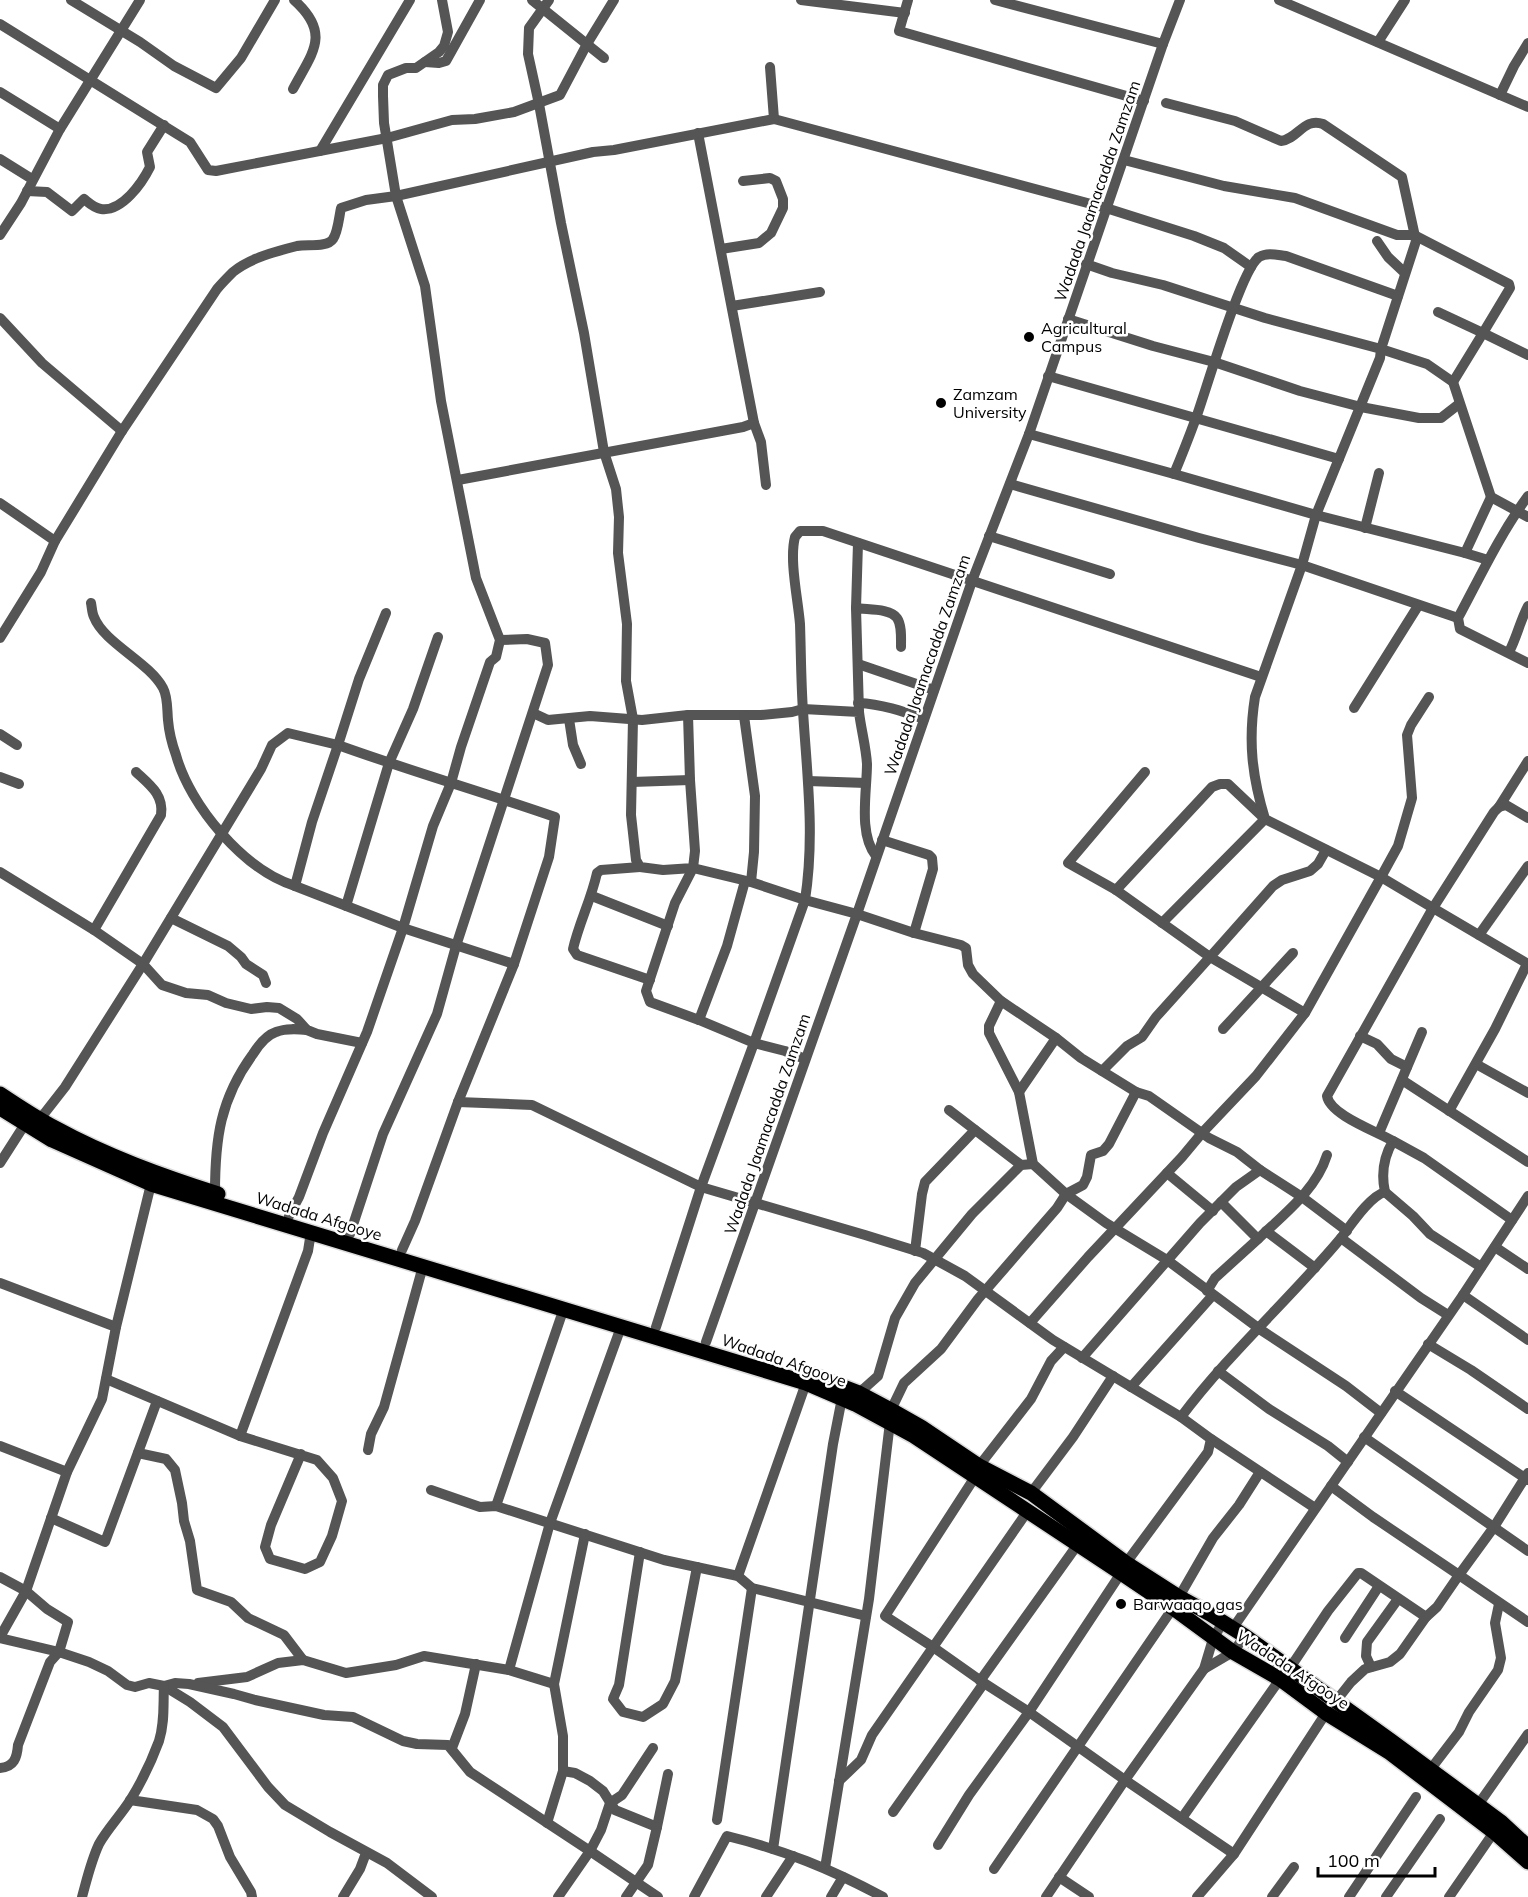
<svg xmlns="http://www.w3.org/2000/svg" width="1528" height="1897" font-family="Mulish,sans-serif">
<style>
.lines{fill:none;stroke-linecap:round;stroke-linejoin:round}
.highway-casing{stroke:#dbdbdb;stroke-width:18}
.minor{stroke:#555;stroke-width:10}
.highway{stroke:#000;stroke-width:15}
.poi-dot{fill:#000;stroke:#fff;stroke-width:2}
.labels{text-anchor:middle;stroke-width:5;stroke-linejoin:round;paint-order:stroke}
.street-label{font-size:16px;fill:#000;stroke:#fff}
.poi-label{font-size:16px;fill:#000;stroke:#fff;text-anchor:start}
</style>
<rect width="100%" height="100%" fill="#fff"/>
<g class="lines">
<!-- highway casing -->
<g class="highway-casing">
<g id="highway">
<path d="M 0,1094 C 18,1106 36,1118 55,1128 C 106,1156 162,1176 218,1194"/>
<path d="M 0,1108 L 52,1140 L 151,1184 L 806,1383 L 855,1404 L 914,1436 L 1121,1573 L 1173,1608 L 1233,1652 L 1280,1679 L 1326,1713 L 1389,1752 L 1494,1832 L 1528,1862"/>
<path d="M 812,1375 L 859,1393 L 891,1410 L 921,1427 L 979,1466 L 1031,1493 L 1126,1563 L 1179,1597 L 1210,1614 L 1245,1636 L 1390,1740 L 1501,1822 L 1528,1847"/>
</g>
</g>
<!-- minor -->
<g class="minor">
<path d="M 71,0 L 140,42 L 174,66 L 216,88 L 241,58 L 275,0"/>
<path d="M 532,0 L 604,58"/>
<path d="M 549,0 L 529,28 L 528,54 L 539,104 L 561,223 L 584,333 L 604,452 L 616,489 L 619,517 L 618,553 L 627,624 L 626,681 L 633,719 L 631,815 L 636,860 L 640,867 L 663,870 L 693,868 L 695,851 L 690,780 L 688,715"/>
<path d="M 801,0 L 905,13"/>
<path d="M 908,0 L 899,31 L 1144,101"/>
<path d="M 995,0 L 1163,44"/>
<path d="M 1279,0 L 1528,107"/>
<path d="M 0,24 L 177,134 L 190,142 L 208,170 L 216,171 L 387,138 L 452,120 L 475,119 L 514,112 L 560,95 L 587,44 L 614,0"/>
<path d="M 1378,42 L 1405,0"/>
<path d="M 425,62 L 439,63 L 446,61 L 480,0"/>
<path d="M 293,89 C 312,53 332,34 294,0"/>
<path d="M 0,92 L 60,129"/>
<path d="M 1500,95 L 1514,66 L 1528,43"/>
<path d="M 1166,103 L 1235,121 L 1281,141 C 1298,139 1304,117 1323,124 L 1402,177 L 1416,241 L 1381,349 L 1427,364 L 1453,382 L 1491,497"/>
<path d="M 774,119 L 1106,208 L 1194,236 L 1224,248 L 1251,267"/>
<path d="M 698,133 L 754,423"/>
<path d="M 320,151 L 410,0"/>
<path d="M 0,159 L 32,179"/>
<path d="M 1124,160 L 1224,186 L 1295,198 L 1397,235 L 1414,235 L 1509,284 L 1510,288 L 1483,333 L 1438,312"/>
<path d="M 27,191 L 47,192 L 72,211 L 84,199 C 89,203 94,208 101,209 C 122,212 142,183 150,167 L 147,152 L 164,125"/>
<path d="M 0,235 L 21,203 L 60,129 L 140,0"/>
<path d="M 1377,241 L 1388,257 L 1405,273"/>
<path d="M 721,249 L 759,243 L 771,233 L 783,208 L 783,199 L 776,181 L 770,178 L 743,181"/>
<path d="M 1086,264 L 1112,273 L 1163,285 L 1265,318 L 1381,349 L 1380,358 L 1316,515 L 1302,565 L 1458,618"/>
<path d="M 732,306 L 820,292"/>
<path d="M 0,318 L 42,363 L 122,431"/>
<path d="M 1068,319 L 1153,346 L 1214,362 L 1300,391 L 1361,407 L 1419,418 L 1441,418 L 1459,404"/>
<path d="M 1048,376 L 1339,459"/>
<path d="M 1453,382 L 1483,333 L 1528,355"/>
<path d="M 1029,434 L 1174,474 L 1316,515 L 1465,553 L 1491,497 L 1528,517"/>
<path d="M 1174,474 C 1182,455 1189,437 1196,418 C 1206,391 1241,269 1259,257 C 1268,252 1277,255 1286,256 L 1398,296"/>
<path d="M 458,480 L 743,427 L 754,423 L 761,442 L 766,485"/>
<path d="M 1010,484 L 1199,538 L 1302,565 L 1255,697 C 1248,741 1252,776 1265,819 L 1381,877 L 1398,846 L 1412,798 L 1407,735 L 1411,725 L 1429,697"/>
<path d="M 1528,496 C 1500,534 1480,577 1458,618 L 1460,629 L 1528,663"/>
<path d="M 0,503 L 55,541"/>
<path d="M 1365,528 L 1379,473"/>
<path d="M 989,536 L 1110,574"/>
<path d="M 1465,553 L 1488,560"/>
<path d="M 91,603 C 92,608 92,613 94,617 C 104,643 149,662 163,688 C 168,697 167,710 168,720 C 169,732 172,744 176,755 C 190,806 244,870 295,886"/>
<path d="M 856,608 L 858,543"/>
<path d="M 386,613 L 359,679 L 338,745 C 410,771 483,792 555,817 L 549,857 L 514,964 L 458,1102 L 415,1221 L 402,1250"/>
<path d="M 0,638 L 41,572 L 55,541 L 122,431 L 217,289 C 222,283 228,277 233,272 C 250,258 277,251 297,246 C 307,244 327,248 333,239 C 338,232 339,217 341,208 L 366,200 L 396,196 L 593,152 L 614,150 L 774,119 L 770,67"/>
<path d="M 1509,652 C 1517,637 1520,621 1528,606"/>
<path d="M 858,664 L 934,690"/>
<path d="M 858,703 C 882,704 902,711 924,719"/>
<path d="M 1354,708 L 1418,606"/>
<path d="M 859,712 L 856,608 C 867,610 890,608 897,618 C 902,625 901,639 901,647"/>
<path d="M 533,713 L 548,720 L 590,716 L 642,720 L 688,715 L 761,715 L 792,712 L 803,709 L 859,712 C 861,729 866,747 867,764 C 867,791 858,834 876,856"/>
<path d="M 744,716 L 755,796 L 754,852 L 751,882"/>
<path d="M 569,719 L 573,745 L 581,764"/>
<path d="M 0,734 L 17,745"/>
<path d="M 0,777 L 19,784"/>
<path d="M 808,781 L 866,783"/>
<path d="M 632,782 L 690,780"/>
<path d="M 1499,807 L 1528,761"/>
<path d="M 882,840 L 929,855 L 932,858 L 933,869 L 914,933"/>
<path d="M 1326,850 L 1318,864 L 1310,871 L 1282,880 L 1273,886 L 1210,957 L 1305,1013 L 1381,877 L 1433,908 L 1494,812 L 1499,807 L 1506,805 L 1528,818"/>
<path d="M 640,867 L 601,870 L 597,873 C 591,900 579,923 573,949 L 577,955 L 650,980"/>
<path d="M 0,872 L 94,930 L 143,964 L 162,985 L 186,993 L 208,995 L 226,1003 L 251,1009 L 267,1007 L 279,1008 L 297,1019 L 307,1030 L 317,1034 L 362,1043"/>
<path d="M 1116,890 L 1212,787 L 1220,784 L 1228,784 L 1265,819 L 1162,923"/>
<path d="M 592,896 L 668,926"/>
<path d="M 346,906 L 389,763 L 413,709 L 438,637"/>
<path d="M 171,918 L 228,946 L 241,957 L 246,964 L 263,975 L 266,983"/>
<path d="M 94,930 L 161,815 C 164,795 150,785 136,772"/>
<path d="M 1479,935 L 1528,866"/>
<path d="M 1001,1001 L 989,1026 L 989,1033 L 1019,1092 L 1033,1164 L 1066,1194 L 1106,1223 L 1167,1260 L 1261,1330 L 1346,1386 L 1381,1413"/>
<path d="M 699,1020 L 727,946 L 745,881"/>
<path d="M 1223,1029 L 1293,953"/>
<path d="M 1360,1036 L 1377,1044 L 1391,1059 L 1407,1067"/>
<path d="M 805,1059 L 785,1051 L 754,1043 L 805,900 L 751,882 L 693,868 L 675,903 L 646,991 L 650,1002 L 699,1020 L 754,1043 L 701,1187 L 865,1235 L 923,1253 L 965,1276 L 1053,1340 L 1181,1417 L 1211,1439 L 1315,1508"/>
<path d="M 1476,1064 L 1528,1093"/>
<path d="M 1102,1071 L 1127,1046 L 1142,1037 L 1156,1017 L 1210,957 L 1116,890 L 1068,863 L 1145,772"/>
<path d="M 1402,1080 L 1528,1162"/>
<path d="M 1019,1092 L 1056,1038"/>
<path d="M 458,1102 L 532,1105 L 701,1187 L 656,1327"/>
<path d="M 949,1110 L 1021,1165"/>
<path d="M 1449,1111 L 1495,1029 L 1527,964"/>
<path d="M 40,1119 L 65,1087 L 143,964 L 261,769 L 272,745 L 288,733 L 338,745 L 312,822 L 295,886 L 403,928 L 514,964"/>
<path d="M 1379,1133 L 1422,1032"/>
<path d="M 1393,1141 L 1424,1158 L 1512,1220"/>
<path d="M 0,1163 L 25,1124"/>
<path d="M 1260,1170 L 1302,1197 L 1347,1231"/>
<path d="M 1167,1173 L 1213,1211"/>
<path d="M 1385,1192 L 1413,1216 L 1430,1234 L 1481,1267"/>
<path d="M 215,1193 C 215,1139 220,1099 253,1054 C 258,1046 267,1035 276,1032 C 286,1028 297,1029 307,1030"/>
<path d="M 1221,1202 L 1258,1239 C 1284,1214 1316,1190 1327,1155"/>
<path d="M 289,1216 L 299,1197 L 323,1133 L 367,1032 L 403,928 L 433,826 L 451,783 L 461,747 L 490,662 L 496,657 L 500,640 L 476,578 L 441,401 L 425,286 L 396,196 L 384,123 L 383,96 L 383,85 L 388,75 L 406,68 L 416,68 L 439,52 L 444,46 L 448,32 L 442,0"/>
<path d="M 1266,1231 L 1315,1268"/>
<path d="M 350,1234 L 383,1134 L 437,1014 L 456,946 L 548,665 L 545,643 L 527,639 L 500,640"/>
<path d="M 1341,1238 L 1421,1298 L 1448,1315"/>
<path d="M 1495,1247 L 1528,1269"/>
<path d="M 915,1251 L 922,1194 L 925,1182 L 975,1130"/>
<path d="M 0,1283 L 116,1327"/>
<path d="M 1207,1291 L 1215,1278 L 1258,1239"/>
<path d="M 1463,1295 L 1528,1340"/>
<path d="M 1030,1323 L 1088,1257 L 1182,1157 L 1202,1133 L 1256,1076 L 1305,1013"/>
<path d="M 706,1342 L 857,914 L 972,581 L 1029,434 L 1163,44 L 1180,0"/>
<path d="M 1428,1344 L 1471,1370 L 1528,1409"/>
<path d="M 1082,1358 L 1200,1223 L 1236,1187 L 1260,1170 L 1237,1152 L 1209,1138 L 1149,1096 L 1136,1092 L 1081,1058 L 1056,1038 L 1001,1001 L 973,974 L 968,965 L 966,948 L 961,945 L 914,933 L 857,914 L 805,900 C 815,836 807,775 803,711 C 801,682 801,653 800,624 C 798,599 789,560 795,537 L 800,531 L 823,531 L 1261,677"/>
<path d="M 1218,1371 L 1269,1409 L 1328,1446 L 1348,1462"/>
<path d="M 106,1379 L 240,1436 L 317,1460 L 333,1478 L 342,1501 L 332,1536 L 320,1562 L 305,1569 L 270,1559 L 265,1547 L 271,1525 L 301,1454"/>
<path d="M 1131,1387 L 1213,1295"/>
<path d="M 1395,1391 L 1528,1480"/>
<path d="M 859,1393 L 878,1376 L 895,1318 L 915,1283 L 972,1214 L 1021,1165 L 1033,1164"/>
<path d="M 891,1410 L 904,1383 L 941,1349 L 978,1299 L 1057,1208 L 1066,1194 L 1083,1185 L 1087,1177 L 1091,1155 L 1103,1151 L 1109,1144 L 1136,1092"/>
<path d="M 1181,1417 C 1229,1353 1290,1299 1341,1238 C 1351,1225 1370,1196 1385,1192 C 1381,1174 1383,1158 1393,1141 C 1376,1131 1330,1115 1327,1096 L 1433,908 L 1528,964"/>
<path d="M 240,1436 L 308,1251 L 311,1232"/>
<path d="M 1364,1437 L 1528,1551"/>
<path d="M 0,1446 L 67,1472"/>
<path d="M 368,1450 L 371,1434 L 384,1407 L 423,1266"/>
<path d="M 138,1453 L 166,1459 L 175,1470 L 182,1503 L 184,1521 L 190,1541 L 197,1590 L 231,1602 L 248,1618 L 284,1635 L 303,1660"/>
<path d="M 979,1466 L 1031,1399 L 1051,1361 L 1064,1347"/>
<path d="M 1528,1473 L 1494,1527 L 1459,1575 L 1528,1622"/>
<path d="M 975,1477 L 885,1616 L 933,1647 L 984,1683 L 1029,1712 L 1125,1780 L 1234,1854"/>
<path d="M 431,1490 L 480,1507 L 496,1506 L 664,1560 L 738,1576 L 752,1588 L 866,1616"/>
<path d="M 1031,1493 L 1073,1437 L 1113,1376"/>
<path d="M 496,1506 L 564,1308"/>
<path d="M 51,1518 L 105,1542 L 157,1401"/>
<path d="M 640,1552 L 619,1685 L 613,1699 L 623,1712 L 643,1717 L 663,1704 L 675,1681 L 697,1567"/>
<path d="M 1126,1563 L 1208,1452 L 1211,1439"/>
<path d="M 738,1576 L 806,1383"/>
<path d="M 0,1577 L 26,1591 L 47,1609 L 68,1622 L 59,1652 L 50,1662 L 18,1745 C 17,1758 14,1767 0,1768"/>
<path d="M 1179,1597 L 1213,1538 L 1239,1505 L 1260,1472"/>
<path d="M 1233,1628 L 1463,1295 L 1528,1196"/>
<path d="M 0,1637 L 26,1591 L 67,1472 L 102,1399 L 116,1327 L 151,1184"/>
<path d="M 0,1638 L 59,1652 L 89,1662 L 108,1671 L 127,1685 L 135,1687 L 149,1683 L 164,1686 L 190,1702 L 223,1727 L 268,1787 L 285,1805 L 330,1832 L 387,1863 L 432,1897"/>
<path d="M 1345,1638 L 1379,1586"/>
<path d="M 1371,1667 L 1366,1656 L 1367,1642 L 1398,1599"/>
<path d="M 1290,1668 L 1328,1611 L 1358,1573 L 1361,1573 L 1426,1617 L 1437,1607 L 1459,1575 L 1373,1517 L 1331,1486"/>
<path d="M 1204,1669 L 1233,1652 L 1245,1636"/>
<path d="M 509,1670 L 550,1523 L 621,1327"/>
<path d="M 980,1681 L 1078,1544"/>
<path d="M 198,1683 L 247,1677 L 278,1663 L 303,1660 L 346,1673 L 396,1665 L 424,1656 L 509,1670 L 554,1684"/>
<path d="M 164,1686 L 175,1683 L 189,1684 L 234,1694 L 255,1700 L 324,1715 L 353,1717 L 403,1741 L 417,1744 L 448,1745 L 470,1772 L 590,1851 L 601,1830 L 610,1803 L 622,1795 L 653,1748"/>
<path d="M 1336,1701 L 1351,1682 L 1365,1669 L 1390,1662 L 1400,1654 L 1426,1617"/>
<path d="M 452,1748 L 465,1714 L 476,1664"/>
<path d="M 1430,1770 L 1459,1732 L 1469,1712 L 1498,1670 L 1501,1658 L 1495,1623 L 1499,1604"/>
<path d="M 563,1771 L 575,1773 L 590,1781 L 603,1791 L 615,1810 L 657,1827 L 668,1774"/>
<path d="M 839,1781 L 861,1760 L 872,1735 L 1027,1512"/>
<path d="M 130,1800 L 197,1810 L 213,1819 L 218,1826 L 230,1857 L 251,1892 L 252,1897"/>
<path d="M 1478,1805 L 1528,1734"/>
<path d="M 893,1812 L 984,1683"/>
<path d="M 1182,1818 L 1280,1679"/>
<path d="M 717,1820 L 752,1588"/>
<path d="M 547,1823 L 563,1771 L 563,1736 L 554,1684 L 585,1534"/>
<path d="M 938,1845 L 969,1795 L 1029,1712 L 1121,1573"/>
<path d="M 773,1849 L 833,1444 L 842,1398"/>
<path d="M 825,1868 L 869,1599 L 890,1422"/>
<path d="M 994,1869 L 1173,1608"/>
<path d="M 1059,1877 L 1089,1897"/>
<path d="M 82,1897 C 87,1879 91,1861 99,1844 C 108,1828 121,1815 131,1799 C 142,1781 152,1760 159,1741 C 165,1722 163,1704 164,1686"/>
<path d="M 343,1897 L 360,1869 L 366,1853"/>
<path d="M 558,1897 L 590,1851 L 658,1897"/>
<path d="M 626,1897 L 648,1865 L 657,1827"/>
<path d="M 694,1897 L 727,1836 C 784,1850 831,1869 883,1897"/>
<path d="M 766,1897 L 793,1856"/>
<path d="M 831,1897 L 843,1877"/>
<path d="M 1046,1897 L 1125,1780 L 1204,1669 L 1213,1639 L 1223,1622"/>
<path d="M 1197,1897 L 1234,1854 L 1326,1713"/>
<path d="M 1272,1897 L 1294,1867"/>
<path d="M 1349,1897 L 1416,1797"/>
<path d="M 1386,1897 L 1440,1819"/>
<path d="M 1449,1897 L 1494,1832"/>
</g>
<!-- highway -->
<use href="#highway" class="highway"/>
</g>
<!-- markers -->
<g class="poi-dot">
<circle cx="1029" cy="337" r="6"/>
<circle cx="941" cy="403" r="6"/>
<circle cx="1121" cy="1604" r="6"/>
</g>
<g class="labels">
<!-- street labels -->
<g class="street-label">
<text transform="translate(1097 191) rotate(-71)" y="6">Wadada Jaamacadda Zamzam</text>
<text transform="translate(927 665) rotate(-71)" y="6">Wadada Jaamacadda Zamzam</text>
<text transform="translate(767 1124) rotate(-71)" y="6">Wadada Jaamacadda Zamzam</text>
<text transform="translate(319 1216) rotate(17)" y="6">Wadada Afgooye</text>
<text transform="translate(784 1360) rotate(19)" y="6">Wadada Afgooye</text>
<text transform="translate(1293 1669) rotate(33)" y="6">Wadada Afgooye</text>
</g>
<!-- poi labels -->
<g class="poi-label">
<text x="1041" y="334">Agricultural<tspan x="1041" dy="18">Campus</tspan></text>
<text x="953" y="400">Zamzam<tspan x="953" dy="18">University</tspan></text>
<text x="1133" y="1610">Barwaaqo gas</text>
</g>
</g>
<!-- scale -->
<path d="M1318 1867v9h117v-9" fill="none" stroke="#000000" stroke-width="3"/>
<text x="1327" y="1867" font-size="18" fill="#000000" stroke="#ffffff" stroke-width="4.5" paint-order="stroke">100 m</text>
</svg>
